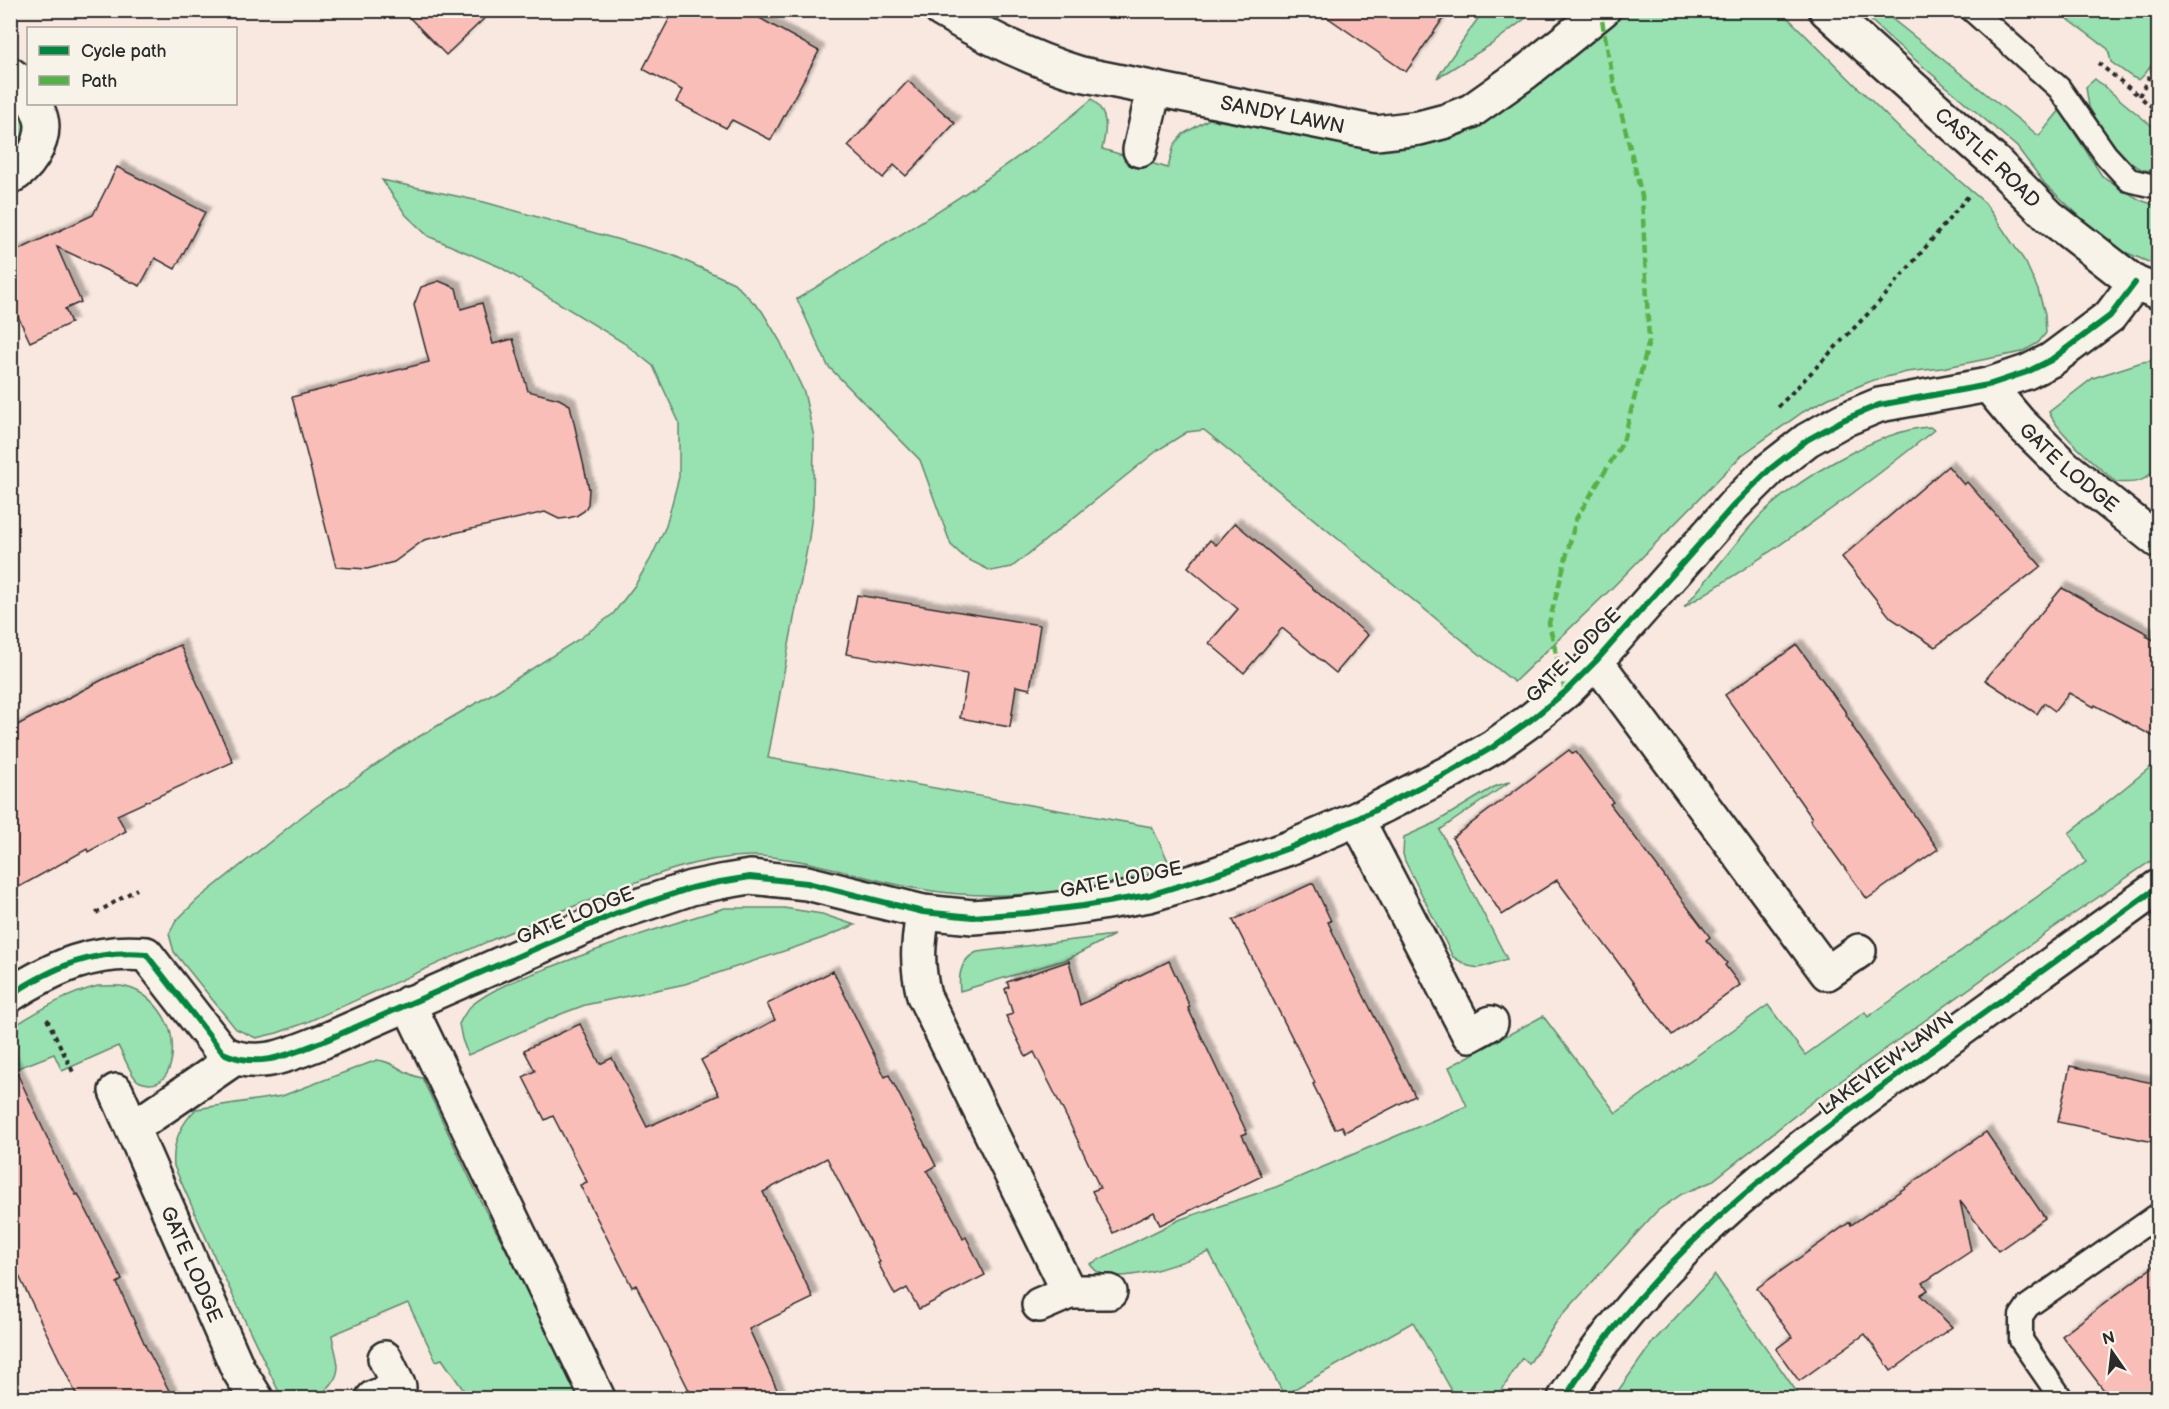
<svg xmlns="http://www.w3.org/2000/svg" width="2169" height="1409" font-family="'Balsamiq Sans',sans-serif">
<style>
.green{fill:#98e1b0;stroke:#62866e;stroke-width:1.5}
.building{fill:#fabeb9;stroke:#2b2b2b;stroke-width:1.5;filter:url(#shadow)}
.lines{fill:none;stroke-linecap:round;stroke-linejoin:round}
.lane-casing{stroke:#2b2b2b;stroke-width:27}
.street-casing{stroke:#2b2b2b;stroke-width:38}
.secondary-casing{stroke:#2b2b2b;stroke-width:38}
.path{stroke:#2b2b2b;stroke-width:4;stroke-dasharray:4.5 4.5;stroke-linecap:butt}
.lane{stroke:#f7f3e8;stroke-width:22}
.street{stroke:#f7f3e8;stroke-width:33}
.secondary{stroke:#f7f3e8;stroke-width:33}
.quiet{stroke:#56b246;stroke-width:4.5;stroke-dasharray:9 4.5;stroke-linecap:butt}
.cycleway-casing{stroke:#f7f3e8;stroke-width:10}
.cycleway{stroke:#00873e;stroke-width:6}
.labels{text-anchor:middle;stroke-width:5;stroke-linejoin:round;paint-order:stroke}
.street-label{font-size:20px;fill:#2b2b2b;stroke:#f7f3e8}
</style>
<defs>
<filter id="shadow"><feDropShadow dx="5.5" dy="-5.5" stdDeviation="1.5" flood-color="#0004"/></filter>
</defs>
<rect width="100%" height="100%" fill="#f8e8df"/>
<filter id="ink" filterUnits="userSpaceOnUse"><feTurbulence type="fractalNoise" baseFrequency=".0167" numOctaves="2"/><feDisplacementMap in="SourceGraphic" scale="12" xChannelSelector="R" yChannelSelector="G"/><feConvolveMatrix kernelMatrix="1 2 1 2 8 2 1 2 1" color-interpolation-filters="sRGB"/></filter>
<g filter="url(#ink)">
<!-- green -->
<g class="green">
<path d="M 1780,10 L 1902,131 L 1985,203 L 2026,263 L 2038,290 L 2045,314 L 2046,333 L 2038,343 L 2022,352 L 1942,368 L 1907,372 L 1874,380 L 1829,398 L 1803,412 L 1742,455 L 1611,589 L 1514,682 L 1204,430 L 1187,432 L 1158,450 L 1012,567 L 991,571 L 965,558 L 951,545 L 920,460 L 828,366 L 797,299 C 897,236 1001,177 1092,99 C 1109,114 1107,129 1102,149 L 1168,168 L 1174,145 L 1183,134 L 1209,119 L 1383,151 L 1417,147 L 1447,139 L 1473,127 L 1630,11 Z"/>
<path d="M 1483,11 L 1535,11 L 1492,44 L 1437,78 Z"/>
<path d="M 1861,11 L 1882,11 L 2039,136 L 2060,110 L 2102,176 L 2140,200 L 2158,206 L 2158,266 L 2125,252 L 2101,236 L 2045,184 L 2017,147 L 1892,40 Z"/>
<path d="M 2057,11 L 2158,11 C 2159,37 2161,61 2139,80 L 2132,77 L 2111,62 L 2108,49 Z"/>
<path d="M 2095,79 L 2158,131 L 2158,171 L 2143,170 L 2127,161 L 2112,147 L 2089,107 L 2086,87 Z"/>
<path d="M 11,104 C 41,120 27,137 11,156 Z"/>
<path d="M 382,180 L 484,202 L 670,254 L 734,283 L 762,311 L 780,341 L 804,392 L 814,437 L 813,506 L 809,538 L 768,758 L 1152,827 L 1171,867 C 1097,892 998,903 920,889 C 864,880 808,856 750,856 C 692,857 639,881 585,902 C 490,938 398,982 305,1023 L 277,1033 L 256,1038 L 236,1029 L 174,952 L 169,934 L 176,921 L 197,900 L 305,814 L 403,746 L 490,695 L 579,639 L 613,614 L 635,585 L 650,560 L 666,526 L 679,477 L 679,422 L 653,366 L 624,343 L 500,267 L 428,236 L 406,215 Z"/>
<path d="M 2158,360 L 2158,465 C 2146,482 2137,484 2116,482 C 2098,467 2057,432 2049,412 L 2093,378 L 2142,362 Z"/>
<path d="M 1930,427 L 1934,430 C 1856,494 1770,554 1684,607 C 1709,578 1732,547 1758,518 C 1791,482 1881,429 1930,427 Z"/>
<path d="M 2158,761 L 2158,856 L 2052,929 L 1816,1099 L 1711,1182 L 1682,1194 L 1657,1211 L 1557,1321 L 1529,1364 L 1522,1358 L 1497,1398 L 1456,1398 L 1413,1322 L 1284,1395 L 1209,1252 C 1182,1262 1128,1284 1100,1273 C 1096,1272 1093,1268 1090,1264 L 1181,1219 L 1276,1187 L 1467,1106 L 1449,1067 L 1543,1016 L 1616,1113 L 1768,1005 L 1805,1055 L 1865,1012 L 1868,1017 L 2086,862 L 2069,833 Z"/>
<path d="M 1511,781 L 1440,830 L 1507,959 L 1479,968 L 1468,966 L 1453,957 L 1405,861 L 1403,854 L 1404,837 L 1433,824 L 1494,787 Z"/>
<path d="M 725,908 L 784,908 L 822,914 L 855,925 L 823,938 L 685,984 L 585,1005 L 561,1014 L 468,1055 L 462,1039 L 459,1024 C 463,1017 466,1010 472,1005 C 497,985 530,975 559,964 C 614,943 669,924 725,908 Z"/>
<path d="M 1114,935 L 1068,959 L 960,991 C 958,974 961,959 977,952 Z"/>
<path d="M 98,986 C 107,986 118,985 126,987 C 144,991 159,1006 167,1023 C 176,1039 176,1085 149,1084 C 144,1083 139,1083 136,1079 C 129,1071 124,1056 118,1046 L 62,1071 L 54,1054 L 11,1071 L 11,1028 C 38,1011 66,994 98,986 Z"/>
<path d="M 377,1060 C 394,1061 404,1075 422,1078 L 482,1204 L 584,1398 L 469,1398 L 442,1359 L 436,1361 L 408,1303 L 332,1335 C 333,1345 338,1358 338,1367 C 337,1389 309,1406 289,1398 C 285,1397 281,1392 278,1390 L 215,1258 L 174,1166 C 172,1144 181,1124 196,1109 L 282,1096 Z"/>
<path d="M 1715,1275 L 1801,1398 L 1613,1398 L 1652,1343 Z"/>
</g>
<!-- building -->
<g class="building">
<path d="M 402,10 L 493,10 L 446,55 Z"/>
<path d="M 674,10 L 745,10 L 819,51 L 771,140 L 732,120 L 726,128 L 676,102 L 682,90 L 643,69 Z"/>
<path d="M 1317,10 L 1449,10 L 1406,72 Z"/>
<path d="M 908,81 L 955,123 L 906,176 L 894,165 L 883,178 L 848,146 Z"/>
<path d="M 117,167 L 205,212 L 175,269 L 155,258 L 140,286 L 57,247 L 81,302 L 65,309 L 71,323 L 30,342 L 10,299 L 10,254 L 93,215 Z"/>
<path d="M 439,281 L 456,288 L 461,309 L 482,303 L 493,344 L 513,339 L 528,391 L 559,399 L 570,405 L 589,489 L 588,504 L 584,511 L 576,516 L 568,518 L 559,519 L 545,512 L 424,540 L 394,562 L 367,569 L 336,567 L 292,397 L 429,362 L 414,305 L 421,287 Z"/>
<path d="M 1948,466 L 1964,485 L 1967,482 L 2041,566 L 1935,647 L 1891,618 L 1842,557 Z"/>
<path d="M 1235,523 L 1368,635 L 1336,673 L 1282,628 L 1244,673 L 1209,643 L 1238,609 L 1188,567 L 1210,540 L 1216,545 Z"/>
<path d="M 2062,588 L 2148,634 L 2146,636 L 2158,642 L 2158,739 L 2095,705 L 2094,707 L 2069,693 L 2055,711 L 2044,703 L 2037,714 L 1985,680 Z"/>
<path d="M 857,595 L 1040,625 L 1030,689 L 1016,686 L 1010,727 L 960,718 L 967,674 L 846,654 Z"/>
<path d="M 180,645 L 233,762 L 117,815 L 126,831 L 88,852 L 87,849 L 10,892 L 10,729 L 102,680 Z"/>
<path d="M 1797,645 L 1847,714 L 1846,715 L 1853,725 L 1852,726 L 1938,849 L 1867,899 L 1810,820 L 1812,818 L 1725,695 Z"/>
<path d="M 1569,750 L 1573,754 L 1576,752 L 1613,802 L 1610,804 L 1710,937 L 1706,940 L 1727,963 L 1725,965 L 1740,985 L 1672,1035 L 1557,880 L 1502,915 L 1452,838 Z"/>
<path d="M 1313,883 L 1331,921 L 1328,922 L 1345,959 L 1415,1096 L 1345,1132 L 1342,1126 L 1335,1129 L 1313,1084 L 1315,1083 L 1233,920 Z"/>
<path d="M 1069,961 L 1080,1005 L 1169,961 L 1190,1007 L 1188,1008 L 1247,1133 L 1242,1135 L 1262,1176 L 1160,1225 L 1154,1212 L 1113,1233 L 1092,1191 L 1100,1188 L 1069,1122 L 1034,1052 L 1026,1057 L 1006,1016 L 1013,1014 L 1005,989 L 1009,987 L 1007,982 Z"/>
<path d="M 833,971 L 885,1077 L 889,1075 L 936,1166 L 927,1171 L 956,1223 L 963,1239 L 966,1237 L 985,1275 L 919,1309 L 907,1288 L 895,1295 L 878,1263 L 880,1262 L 827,1158 L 763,1192 L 813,1298 L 749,1329 L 781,1398 L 693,1398 L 636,1285 L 632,1287 L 580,1185 L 587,1182 L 553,1116 L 545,1120 L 523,1077 L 535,1071 L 524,1050 L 580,1024 L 600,1064 L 612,1058 L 647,1127 L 719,1095 L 701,1060 L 775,1020 L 767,1004 Z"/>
<path d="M 10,1058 L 58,1161 L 76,1195 L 78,1194 L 122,1280 L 117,1283 L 146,1347 L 173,1398 L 78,1398 L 33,1305 L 10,1257 Z"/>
<path d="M 2070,1066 L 2158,1084 L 2158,1143 L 2058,1122 Z"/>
<path d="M 1986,1132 L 2045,1218 L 1998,1251 L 1960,1201 L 1971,1251 L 1923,1283 L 1928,1290 L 1920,1295 L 1952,1327 L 1891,1371 L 1865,1334 L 1799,1381 L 1776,1349 L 1792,1337 L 1757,1288 L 1850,1222 L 1851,1225 Z"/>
<path d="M 2158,1263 L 2158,1398 L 2110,1398 L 2062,1336 Z"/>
</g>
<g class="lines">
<!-- lane casing -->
<g class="lane-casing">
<g id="lane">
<path d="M 1972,10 L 2059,88 L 2106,155 L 2129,180 L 2158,187"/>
<path d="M 2061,1398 L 2021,1340 L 2021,1316 L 2028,1306 L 2158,1215"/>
</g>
</g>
<!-- street casing -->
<g class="street-casing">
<g id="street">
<path id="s1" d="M 941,10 C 986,37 1031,59 1081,74 L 1376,133 L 1419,128 L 1446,121 L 1471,111 L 1526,72 L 1603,10"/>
<path d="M 10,74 L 21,82 L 28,91"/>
<path d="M 1140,150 L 1154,89"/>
<path d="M 10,177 C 28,169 42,145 42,126 C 42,119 38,110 35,104"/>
<path id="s2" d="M 1988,385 L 2019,422 L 2065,467 L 2158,541"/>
<path d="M 1596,661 L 1827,973 L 1859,951"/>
<path d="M 1357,819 L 1469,1035 L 1491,1023"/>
<path d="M 923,912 C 918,945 916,963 924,996 L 1069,1292"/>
<path d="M 10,995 C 54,967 94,949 146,954 L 223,1053 C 260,1070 289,1054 324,1041 L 617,913 L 691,888 L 720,882 L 750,877 L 807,883 L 923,912 L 973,917 L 1026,913 L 1083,906 L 1149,895 L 1205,878 L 1289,848 L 1357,819 L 1450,772 L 1493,747 L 1532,719 L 1565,692 L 1596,661 L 1734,505 L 1770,469 L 1807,440 L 1843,420 L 1879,405 L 1988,385 L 2027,372 L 2051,360 L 2110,316 L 2135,283"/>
<path d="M 408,1003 L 598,1398"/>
<path id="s3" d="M 116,1091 L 238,1369 L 256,1398"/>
<path d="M 133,1128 L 235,1058"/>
<path d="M 1039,1305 L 1069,1292 L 1110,1292"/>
<path d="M 373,1398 L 399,1387 L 385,1358"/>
<path d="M 1565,1398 C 1656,1250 1795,1149 1934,1049 C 2009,995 2084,940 2158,887"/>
</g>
</g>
<!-- secondary casing -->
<g class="secondary-casing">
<g id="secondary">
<path id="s4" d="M 1826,10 L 1995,162 L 2049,216 L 2135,283 L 2158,292"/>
</g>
</g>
<!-- path -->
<g class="path">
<path d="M 2158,60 L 2139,96 L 2158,112"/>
<path d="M 2098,63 L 2139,96"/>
<path d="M 1778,407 L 1884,297 L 1970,194"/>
<path d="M 96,913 L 137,889"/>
<path d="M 47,1019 L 73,1072"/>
</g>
<!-- lane -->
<use href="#lane" class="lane"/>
<!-- street -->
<use href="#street" class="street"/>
<!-- secondary -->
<use href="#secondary" class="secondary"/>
<!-- quiet -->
<path class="quiet" d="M 1565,692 L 1549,623 L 1576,519 L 1623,442 L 1649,341 L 1642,196 L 1614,84 L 1600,10"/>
<!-- cycleway casing -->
<g class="cycleway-casing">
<g id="cycleway">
<path d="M 10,995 C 54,967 94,949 146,954 L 223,1053 C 260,1070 289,1054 324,1041 L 617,913 L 691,888 L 720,882 L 750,877 L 807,883 L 923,912 L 973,917 L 1026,913 L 1083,906 L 1149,895 L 1205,878 L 1289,848 L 1357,819 L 1450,772 L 1493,747 L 1532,719 L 1565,692 L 1596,661 L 1734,505 L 1770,469 L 1807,440 L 1843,420 L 1879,405 L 1988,385 L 2027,372 L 2051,360 L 2110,316 L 2135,283"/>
<path d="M 1565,1398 C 1656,1250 1795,1149 1934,1049 C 2009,995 2084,940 2158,887"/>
</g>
</g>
<!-- cycleway -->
<use href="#cycleway" class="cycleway"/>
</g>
</g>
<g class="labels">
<!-- street labels -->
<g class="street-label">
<text dy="7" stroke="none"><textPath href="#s1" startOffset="360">SANDY LAWN</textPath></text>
<text dy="7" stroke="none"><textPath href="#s4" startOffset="219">CASTLE ROAD</textPath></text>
<text dy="7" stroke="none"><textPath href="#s2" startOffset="116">GATE LODGE</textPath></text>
<text transform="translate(1573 655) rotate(-45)" y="7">GATE LODGE</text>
<text transform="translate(1121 879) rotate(-11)" y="7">GATE LODGE</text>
<text transform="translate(575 915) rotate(-22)" y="7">GATE LODGE</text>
<text transform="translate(1886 1063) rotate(-36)" y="7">LAKEVIEW LAWN</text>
<text dy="7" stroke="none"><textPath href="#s3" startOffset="189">GATE LODGE</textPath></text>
</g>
</g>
<!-- margin -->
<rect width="2169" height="1409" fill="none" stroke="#f7f3e8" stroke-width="36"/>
<rect x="18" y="18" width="2133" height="1373" fill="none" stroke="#2b2b2b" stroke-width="2" filter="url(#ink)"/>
<!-- legend -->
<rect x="27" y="27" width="210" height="78" fill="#f7f3e8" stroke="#a5a39c" stroke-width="1.5"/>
<rect x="39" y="46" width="30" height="9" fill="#00873e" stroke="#a5a39c" stroke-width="1.5"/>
<text x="81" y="57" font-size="18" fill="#2b2b2b">Cycle path</text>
<rect x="39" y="76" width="30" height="9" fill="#56b246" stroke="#a5a39c" stroke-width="1.5"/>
<text x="81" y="87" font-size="18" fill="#2b2b2b">Path</text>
<!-- north arrow -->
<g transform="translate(2112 1352) rotate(346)" stroke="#f7f3e8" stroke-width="4.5" paint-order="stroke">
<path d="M0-4.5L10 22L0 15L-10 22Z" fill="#2b2b2b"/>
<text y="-9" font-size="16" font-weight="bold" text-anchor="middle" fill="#2b2b2b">N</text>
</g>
</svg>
